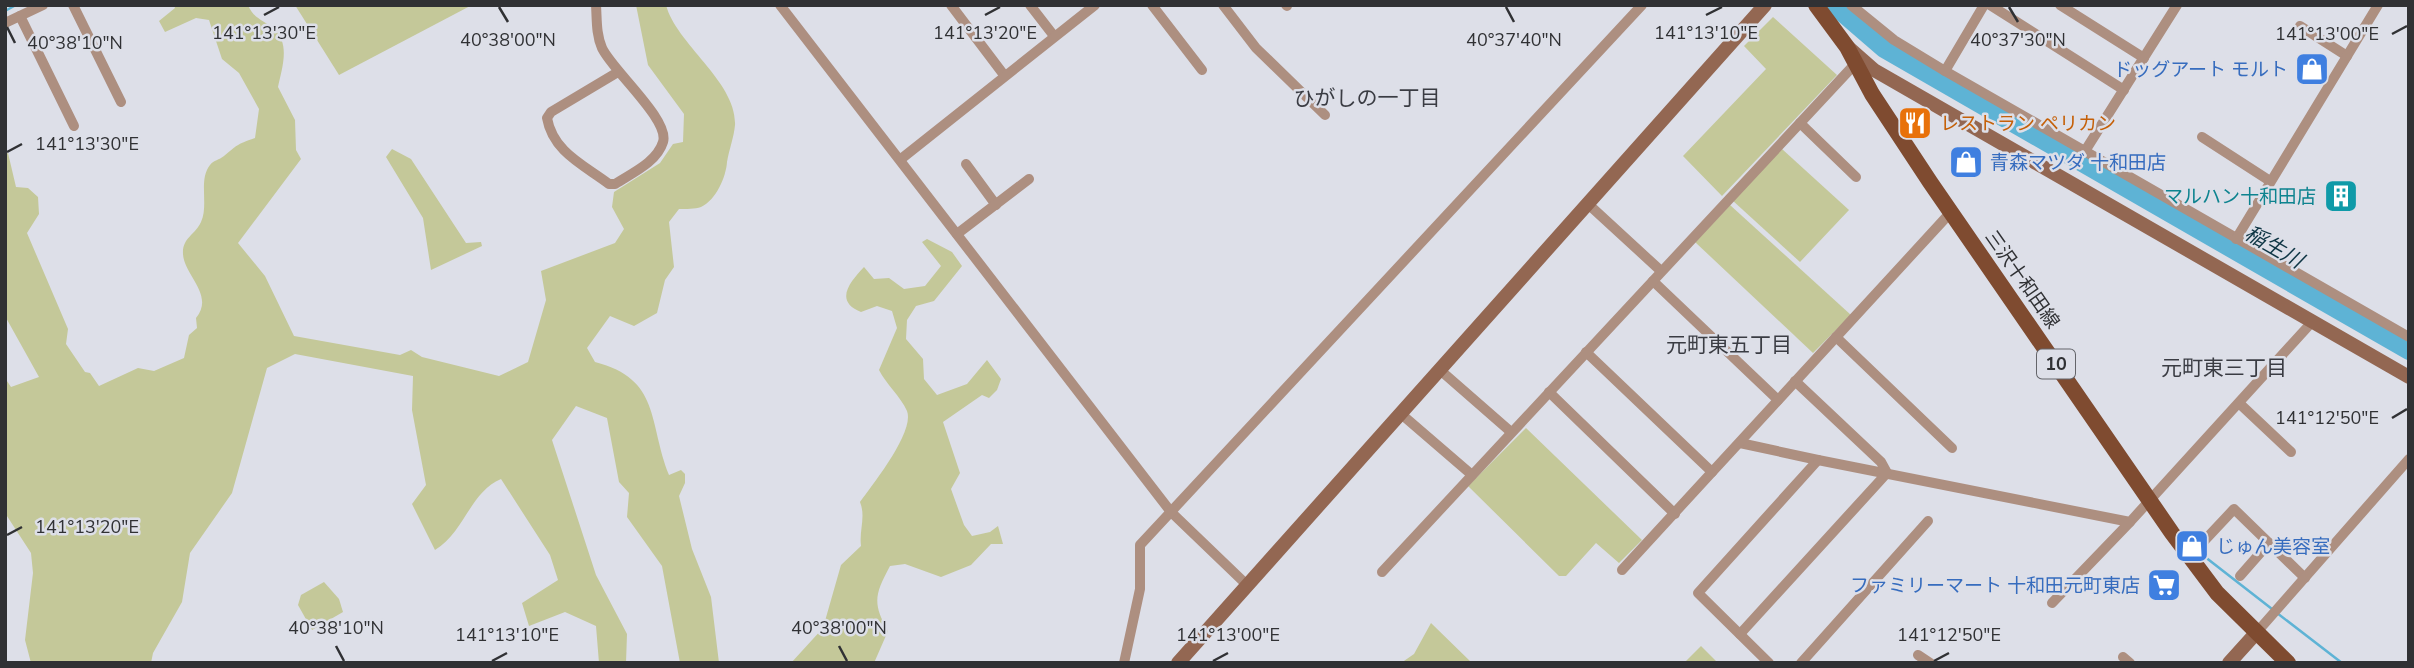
<svg xmlns="http://www.w3.org/2000/svg" width="2414" height="668" font-family="'Nunito Sans','Noto Sans JP',sans-serif">
<style>
.green{fill:#c4c899}
.lines{fill:none;stroke-linecap:round;stroke-linejoin:round}
.stream{stroke:#5eb3d5;stroke-width:2.5}
.river{stroke:#5eb3d5;stroke-width:18}
.street{stroke:#ad8f80;stroke-width:10}
.secondary{stroke:#936752;stroke-width:14}
.primary{stroke:#7f4b30;stroke-width:16}
.ticks{fill:none;stroke:#303134;stroke-width:2.5}
.labels{text-anchor:middle;stroke-width:5;stroke-linejoin:round;paint-order:stroke}
.shield{fill:#dddfe8;stroke:#64656a;stroke-width:2}
.shield-label{font-size:18px;font-weight:bold;fill:#303134}
.shop-label{font-size:19px;fill:#366cbe;stroke:#dddfe8;text-anchor:end}
.food-label{font-size:19px;fill:#c56008;stroke:#dddfe8;text-anchor:start}
.culture-label{font-size:19px;fill:#0d838f;stroke:#dddfe8;text-anchor:end}
.street-label{font-size:19px;fill:#303134;stroke:#dddfe8}
.neighbourhood-label{font-size:21px;fill:#3a3c43;stroke:#dddfe8}
.water-label{font-size:21px;font-style:italic;fill:#0e3544;stroke:#dddfe8}
.ticks-label{font-size:18px;text-anchor:middle;fill:#303134;stroke:#dddfe8;stroke-width:5;stroke-linejoin:round;paint-order:stroke}
</style>
<rect width="100%" height="100%" fill="#dddfe8"/>
<!-- green -->
<g class="green">
<path d="M 174,5 L 248,5 C 253,18 263,20 273,28 C 291,43 282,68 278,87 L 295,120 L 296,150 L 301,159 L 238,243 L 265,276 L 294,336 L 400,355 L 411,350 L 422,357 L 499,376 L 528,362 L 546,300 L 541,271 L 615,243 L 624,229 L 612,207 L 614,192 L 660,163 L 673,144 L 683,142 L 684,114 L 648,65 L 636,5 L 666,5 C 676,44 737,82 735,125 C 734,137 729,150 727,162 C 726,177 716,200 701,207 C 695,209 686,209 679,209 L 669,222 L 674,267 L 665,280 L 657,313 L 634,326 L 610,316 L 587,348 L 595,362 C 661,379 648,422 669,475 L 681,470 L 685,474 L 685,483 L 679,496 L 692,549 L 711,597 L 719,663 L 680,663 L 662,566 L 627,517 L 629,493 L 619,482 L 607,418 L 576,406 L 552,440 L 596,575 L 627,634 L 626,663 L 599,663 L 596,626 L 565,612 L 529,626 L 522,603 L 558,580 L 550,555 L 501,479 C 470,492 464,533 435,550 L 412,504 L 426,485 L 412,410 L 413,376 L 295,354 L 267,368 L 232,493 L 190,553 L 182,602 L 153,653 L 151,663 L 31,663 L 25,640 L 33,573 L 31,553 L 5,513 L 5,378 L 11,387 L 39,377 L 5,316 L 5,154 L 8,153 L 16,187 L 28,188 L 38,197 L 39,214 L 27,233 L 68,329 L 66,344 L 85,372 L 90,373 L 99,386 L 138,368 L 154,371 L 184,358 L 189,335 L 197,328 L 196,318 C 215,295 184,275 183,254 C 182,238 195,235 201,222 C 209,205 198,180 210,165 C 214,160 219,160 224,156 C 238,145 235,145 255,138 L 259,109 L 239,73 L 222,59 L 209,20 L 196,18 L 165,32 L 159,21 L 175,8 Z"/>
<path d="M 295,5 L 472,5 L 339,75 Z"/>
<path d="M 1773,17 L 1837,75 L 1722,196 L 1683,156 L 1766,69 L 1744,46 Z"/>
<path d="M 392,149 L 411,159 L 466,243 L 481,242 L 482,246 L 431,270 L 423,218 L 386,157 Z"/>
<path d="M 1782,149 L 1849,210 L 1800,262 L 1732,200 Z"/>
<path d="M 1730,205 L 1851,315 L 1813,353 L 1695,242 Z"/>
<path d="M 927,239 L 952,252 L 962,266 L 934,301 L 916,306 L 907,320 L 906,339 L 923,359 L 924,379 L 937,395 L 967,384 L 987,360 L 1001,379 L 997,390 L 989,398 L 982,395 L 943,422 L 960,473 L 951,489 L 964,525 L 972,536 L 990,532 L 998,526 L 1003,544 L 991,544 L 971,565 L 941,577 L 905,564 L 890,566 C 875,594 872,603 888,631 L 874,663 L 791,663 L 823,628 L 841,565 L 861,546 C 859,530 866,517 860,502 C 872,485 915,432 907,411 C 901,397 886,384 879,370 L 897,328 L 892,311 L 877,306 L 861,312 C 833,301 851,281 864,267 L 874,279 L 889,278 L 904,289 L 925,286 L 941,266 L 922,242 Z"/>
<path d="M 1526,428 L 1642,540 L 1619,563 L 1596,543 L 1566,576 L 1559,576 L 1468,486 Z"/>
<path d="M 324,582 L 339,599 L 343,612 L 312,630 L 298,605 L 301,595 Z"/>
<path d="M 1431,623 L 1472,663 L 1401,663 L 1414,654 Z"/>
<path d="M 1701,646 L 1718,663 L 1684,663 Z"/>
</g>
<g class="lines">
<!-- stream -->
<g class="stream">
<path d="M 5,11 L 16,5"/>
<path d="M 2200,553 L 2272,609"/>
<path d="M 2277,613 L 2342,663"/>
</g>
<!-- river -->
<path class="river" d="M 1833,5 L 1884,49 L 2409,351"/>
<!-- street -->
<g class="street">
<path d="M 73,5 L 121,102"/>
<path d="M 596,5 C 597,20 596,34 602,48 C 612,70 670,120 663,142 C 657,162 632,173 615,184 L 609,184 C 584,165 553,152 547,118 L 551,112 L 618,72"/>
<path d="M 780,5 L 1171,512 L 1247,585"/>
<path d="M 951,5 L 1004,75"/>
<path d="M 1030,5 L 1054,36"/>
<path d="M 1152,5 L 1202,70"/>
<path d="M 1223,5 L 1256,48 L 1325,115"/>
<path d="M 1286,5 L 1287,6"/>
<path d="M 1851,5 L 1894,40 L 1945,71 L 2409,337"/>
<path d="M 1990,5 L 2124,90"/>
<path d="M 2060,5 L 2144,58"/>
<path d="M 20,16 L 74,126"/>
<path d="M 5,23 L 43,5"/>
<path d="M 2300,26 L 2347,56"/>
<path d="M 1945,71 L 1984,5"/>
<path d="M 1800,123 L 1856,177"/>
<path d="M 2202,137 L 2270,181"/>
<path d="M 2085,151 L 2177,5"/>
<path d="M 901,159 L 1095,5"/>
<path d="M 966,164 L 996,205"/>
<path d="M 1587,203 L 1661,271"/>
<path d="M 957,234 L 1029,179"/>
<path d="M 2236,239 L 2378,5"/>
<path d="M 1653,281 L 1778,400"/>
<path d="M 1836,337 L 1952,448"/>
<path d="M 1586,352 L 1712,472"/>
<path d="M 1440,370 L 1511,432"/>
<path d="M 1549,392 L 1675,514"/>
<path d="M 2240,404 L 2291,452"/>
<path d="M 1400,413 L 1472,475"/>
<path d="M 1740,443 L 1818,460 L 1698,593 L 1769,663"/>
<path d="M 1818,460 L 2130,522 L 2313,321"/>
<path d="M 2189,557 L 2234,509 L 2305,578"/>
<path d="M 1622,570 L 1951,212"/>
<path d="M 1382,572 L 1855,64"/>
<path d="M 2240,576 L 2269,543"/>
<path d="M 2052,603 L 2130,522"/>
<path d="M 2257,632 L 2409,459"/>
<path d="M 1740,634 L 1887,473 L 1881,462 L 1795,381"/>
<path d="M 1918,655 L 1930,663"/>
<path d="M 2123,657 L 2130,663"/>
<path d="M 1124,663 L 1140,589 L 1140,545 L 1642,5"/>
<path d="M 1801,663 L 1928,521"/>
</g>
<!-- secondary -->
<g class="secondary">
<path d="M 1849,48 L 1874,70 L 2409,377"/>
<path d="M 1178,663 L 1765,5"/>
<path d="M 2229,663 L 2257,632"/>
</g>
<!-- primary -->
<path class="primary" d="M 1816,5 L 1847,47 L 1872,94 L 1930,182 L 2172,533 L 2217,593 L 2288,663"/>
</g>
<!-- ticks -->
<path class="ticks" d="M 499,7 L 508,22M 1506,7 L 1514,22M 2009,7 L 2018,22M 264,15 L 279,7M 985,15 L 1000,7M 1706,15 L 1722,7M 7,27 L 15,43M 2392,34 L 2407,26M 7,152 L 22,144M 2392,418 L 2407,409M 7,535 L 22,527M 336,646 L 344,661M 839,646 L 847,661M 492,661 L 507,653M 1213,661 L 1228,653M 1934,661 L 1949,653"/>
<!-- icons -->
<defs>
<g id="shop-square" transform="scale(1.75)"><rect x="-9" y="-9" width="18" height="18" rx="4" fill="#3f7fe0" stroke="#dddfe8"/><path d="M-5-2.5h2.3a2.7 3.5 0 0 1 5.4 0H5L5.5 6h-11ZM-1.5-2.5h3a1.5 2.3 0 0 0-3 0Z" fill="#fff"/></g>
<g id="restaurant-square" transform="scale(1.75)"><rect x="-9" y="-9" width="18" height="18" rx="4" fill="#e8710a" stroke="#dddfe8"/><path d="M-5-6h1v4h1v-4h1v4h1v-4h1v5L-1.5 .5V6h-2V.5L-5-1ZM5-6V6H3V1.5H1.5Q1.5-4 5-6Z" fill="#fff"/></g>
<g id="building-square" transform="scale(1.75)"><rect x="-9" y="-9" width="18" height="18" rx="4" fill="#0f9aa8" stroke="#dddfe8"/><path d="M-4-6H4V6H1V3H-1V6H-4ZM-2.5-4.3h1.7v1.8h-1.7ZM.8-4.3h1.7v1.8H.8ZM-2.5-1h1.7V.8h-1.7ZM.8-1h1.7V.8H.8Z" fill="#fff"/></g>
<g id="supermarket-square" transform="scale(1.75)"><rect x="-9" y="-9" width="18" height="18" rx="4" fill="#3f7fe0" stroke="#dddfe8"/><path d="M-6-5.5h2.5l.6 2H6L4.5 2H-2.5L-4.4-4H-6ZM-1.5 3.2a1.3 1.3 0 1 0 .1 0ZM3 3.2a1.3 1.3 0 1 0 .1 0Z" fill="#fff"/></g>
</defs>
<g fill-rule="evenodd">
<use href="#shop-square" x="2312" y="69"/>
<use href="#restaurant-square" x="1915" y="123"/>
<use href="#shop-square" x="1966" y="162"/>
<use href="#building-square" x="2341" y="196"/>
<use href="#shop-square" x="2192" y="546"/>
<use href="#supermarket-square" x="2164" y="585"/>
</g>
<g class="labels">
<!-- shield labels -->
<rect class="shield" x="2037" y="349.5" width="38" height="29" rx="5"/>
<g class="shield-label">
<text x="2056" y="370">10</text>
</g>
<!-- shop labels -->
<g class="shop-label">
<text x="2288" y="76">ドッグアート モルト</text>
<text x="1990" y="169" text-anchor="start">青森マツダ 十和田店</text>
<text x="2216" y="553" text-anchor="start">じゅん美容室</text>
<text x="2140" y="592">ファミリーマート 十和田元町東店</text>
</g>
<!-- food labels -->
<g class="food-label">
<text x="1940" y="130">レストラン ペリカン</text>
</g>
<!-- culture labels -->
<g class="culture-label">
<text x="2316" y="203">マルハン十和田店</text>
</g>
<!-- street labels -->
<g class="street-label">
<text transform="translate(2023 279) rotate(55)" y="7">三沢十和田線</text>
</g>
<!-- neighbourhood labels -->
<g class="neighbourhood-label">
<text x="1367" y="105">ひがしの一丁目</text>
<text x="1729" y="352">元町東五丁目</text>
<text x="2224" y="375">元町東三丁目</text>
</g>
<!-- water labels -->
<g class="water-label">
<text transform="translate(2274 247) rotate(30)" y="7">稲生川</text>
</g>
</g>
<g class="ticks-label">
<text x="985" y="39">141°13'20"E</text>
<text x="264" y="39">141°13'30"E</text>
<text x="1706" y="39">141°13'10"E</text>
<text x="2327" y="40">141°13'00"E</text>
<text x="508" y="46">40°38'00"N</text>
<text x="1514" y="46">40°37'40"N</text>
<text x="2018" y="46">40°37'30"N</text>
<text x="75" y="49">40°38'10"N</text>
<text x="87" y="150">141°13'30"E</text>
<text x="2327" y="424">141°12'50"E</text>
<text x="87" y="533">141°13'20"E</text>
<text x="336" y="634">40°38'10"N</text>
<text x="839" y="634">40°38'00"N</text>
<text x="507" y="641">141°13'10"E</text>
<text x="1228" y="641">141°13'00"E</text>
<text x="1949" y="641">141°12'50"E</text>
</g>
<!-- border -->
<rect width="2414" height="668" fill="none" stroke="#303134" stroke-width="14"/>
</svg>
